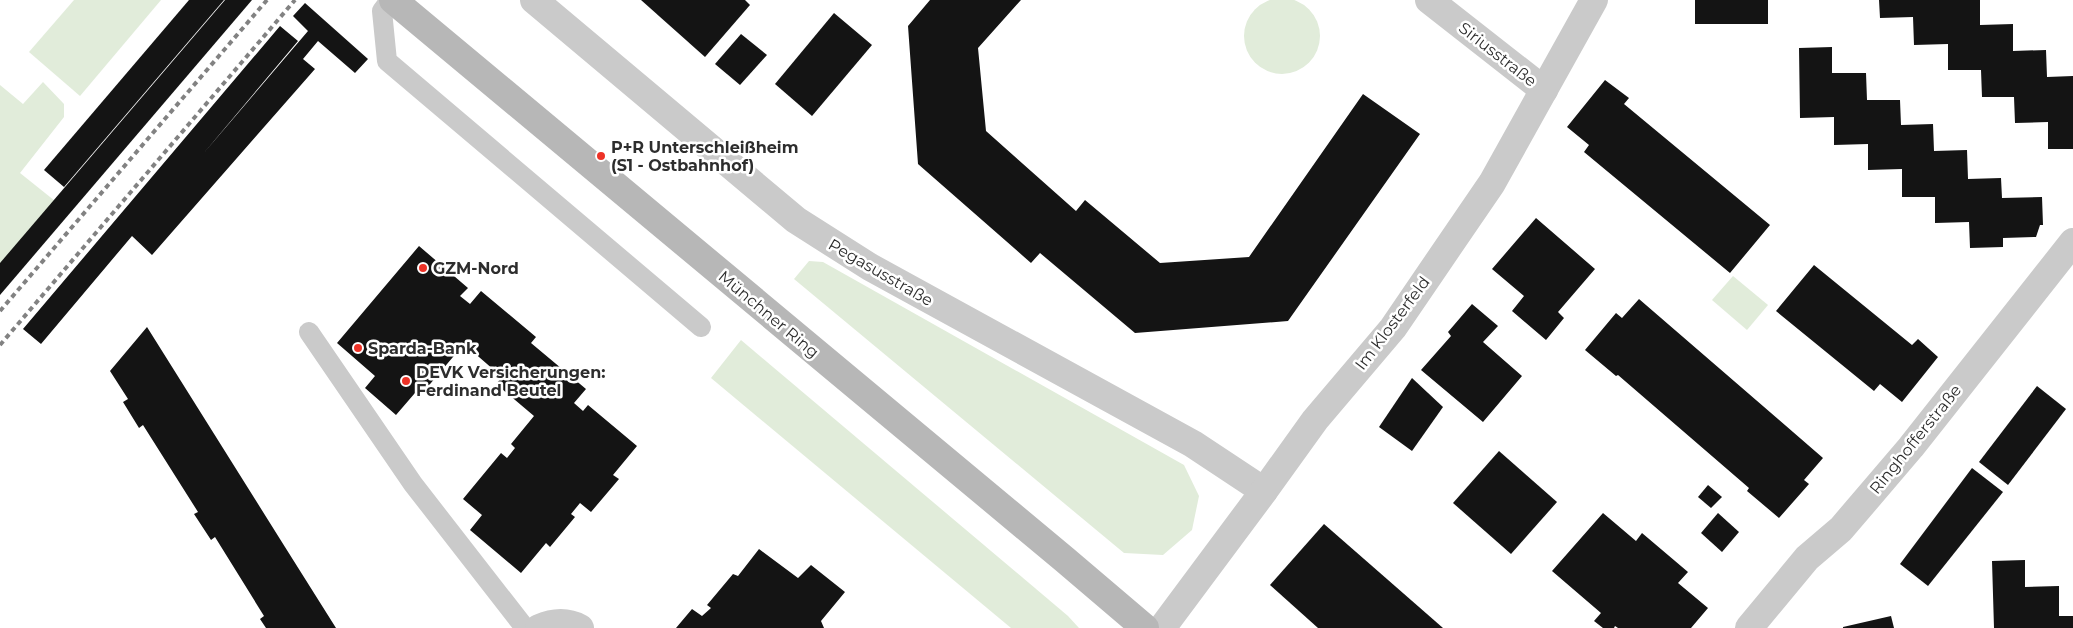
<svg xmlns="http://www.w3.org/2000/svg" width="2073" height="628" font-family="Montserrat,sans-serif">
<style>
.green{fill:#e1ecda}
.building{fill:#141414}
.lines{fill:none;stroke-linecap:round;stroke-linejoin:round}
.service{stroke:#cacaca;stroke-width:20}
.minor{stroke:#cacaca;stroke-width:28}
.secondary{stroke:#b7b7b7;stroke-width:28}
.rail{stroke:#828282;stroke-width:4;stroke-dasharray:5 4;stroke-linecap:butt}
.poi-dot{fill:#ed3227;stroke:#fff;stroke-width:2}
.labels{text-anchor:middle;stroke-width:5;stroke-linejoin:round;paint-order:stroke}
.street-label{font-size:16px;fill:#2d2d2d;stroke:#fff}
.poi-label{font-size:16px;font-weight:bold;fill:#2d2d2d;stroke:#fff;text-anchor:start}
</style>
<rect width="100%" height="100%" fill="#fff"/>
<!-- green -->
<g class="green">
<circle cx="1282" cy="36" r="38"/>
<path d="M 74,0 L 161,0 L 80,96 L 29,52 Z"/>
<path d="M 43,82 L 64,104 L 64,117 L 20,173 L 55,201 L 0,266 L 0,85 L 23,104 Z"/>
<path d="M 809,261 L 823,262 L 1184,465 L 1199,496 L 1192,530 L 1163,555 L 1124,553 L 794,279 Z"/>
<path d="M 1733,276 L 1768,305 L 1747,330 L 1712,300 Z"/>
<path d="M 741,340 L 1068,616 L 1079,628 L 1011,628 L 711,378 Z"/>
</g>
<!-- building -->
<g class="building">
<path d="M 189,0 L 224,0 L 64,187 L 44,170 Z"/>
<path d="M 225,0 L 252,0 L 0,295 L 0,263 Z"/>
<path d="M 641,0 L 745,0 L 750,5 L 705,57 Z"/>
<path d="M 930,0 L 1021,0 L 978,48 L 986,131 L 1076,211 L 1085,200 L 1160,263 L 1249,257 L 1363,94 L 1420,134 L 1288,321 L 1135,333 L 1040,253 L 1031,263 L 918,164 L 908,26 Z"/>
<rect x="1695" y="0" width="73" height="24"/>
<path d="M 1879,0 L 1980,0 L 1980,25 L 2013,24 L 2013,51 L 2046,50 L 2047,77 L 2073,76 L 2073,149 L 2048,149 L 2048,122 L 2015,123 L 2014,97 L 1982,97 L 1981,70 L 1948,70 L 1948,44 L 1914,45 L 1913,17 L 1880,18 Z"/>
<path d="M 305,3 L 368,59 L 355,73 L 318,41 L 303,59 L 315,69 L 152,255 L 132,236 L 41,344 L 23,329 L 280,26 L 298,41 L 203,154 L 308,31 L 293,16 Z"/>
<path d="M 834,13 L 872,45 L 812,116 L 775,84 Z"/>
<path d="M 741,34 L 767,55 L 740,85 L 715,64 Z"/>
<path d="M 1832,47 L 1832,73 L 1866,73 L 1867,100 L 1900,100 L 1901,125 L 1933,124 L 1934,151 L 1967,150 L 1968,179 L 2001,178 L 2002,198 L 2042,197 L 2043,225 L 2040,225 L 2036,237 L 2003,238 L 2003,247 L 1970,248 L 1969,222 L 1935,223 L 1935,197 L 1902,197 L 1902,169 L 1868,170 L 1868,144 L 1834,145 L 1834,117 L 1800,118 L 1799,48 Z"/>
<path d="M 1605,80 L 1629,98 L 1624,104 L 1770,225 L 1730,273 L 1584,152 L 1589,145 L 1567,127 Z"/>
<path d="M 1536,218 L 1595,269 L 1558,312 L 1564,318 L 1546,340 L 1512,311 L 1524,296 L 1492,269 Z"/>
<path d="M 419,246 L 468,288 L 460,296 L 470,304 L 481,291 L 536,337 L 531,343 L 586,389 L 574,403 L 583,411 L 588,405 L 637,446 L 613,475 L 619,479 L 591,512 L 580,503 L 571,514 L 575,517 L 550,547 L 546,543 L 521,573 L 470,530 L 482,515 L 463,499 L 501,453 L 507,458 L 515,448 L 511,444 L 534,416 L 496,384 L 502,377 L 464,344 L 425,390 L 421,386 L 396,415 L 365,388 L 375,376 L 337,343 Z"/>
<path d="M 1814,265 L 1912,345 L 1918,339 L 1938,357 L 1902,402 L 1880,384 L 1874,391 L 1776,311 Z"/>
<path d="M 1639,299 L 1823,458 L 1804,480 L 1809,484 L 1779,518 L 1747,491 L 1749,488 L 1618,375 L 1616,376 L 1585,350 L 1616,313 L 1622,318 Z"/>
<path d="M 1472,304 L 1498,326 L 1483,342 L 1522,376 L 1483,422 L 1421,370 L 1451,336 L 1448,332 Z"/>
<path d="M 147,327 L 285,547 L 336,628 L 266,628 L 260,619 L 264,616 L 215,537 L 211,540 L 194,514 L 198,512 L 143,425 L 139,428 L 123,402 L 128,399 L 110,371 Z"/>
<path d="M 1412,378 L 1443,407 L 1412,451 L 1379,427 Z"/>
<path d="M 2037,386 L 2066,409 L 2008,485 L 1979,462 Z"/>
<path d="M 1499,451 L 1557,502 L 1511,554 L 1453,503 Z"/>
<path d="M 1972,468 L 2003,492 L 1928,586 L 1900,564 Z"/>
<path d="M 1708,485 L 1722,497 L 1711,508 L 1698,497 Z"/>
<path d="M 1603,513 L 1636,541 L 1642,533 L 1688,572 L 1678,583 L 1708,608 L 1691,628 L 1618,628 L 1615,626 L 1614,628 L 1603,628 L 1594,621 L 1601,613 L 1552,571 Z"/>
<path d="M 1718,513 L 1739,532 L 1722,552 L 1701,533 Z"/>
<path d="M 1324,524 L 1443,628 L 1318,628 L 1270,585 Z"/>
<path d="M 759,549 L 798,578 L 811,565 L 845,592 L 821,621 L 824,628 L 676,628 L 692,609 L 702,616 L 711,608 L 707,605 L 733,574 L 738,576 Z"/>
<path d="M 2025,560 L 2025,587 L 2059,586 L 2059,616 L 2073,616 L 2073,628 L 1994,628 L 1992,561 Z"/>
<path d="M 1891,616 L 1894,628 L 1843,628 L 1843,627 Z"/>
</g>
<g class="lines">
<!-- service -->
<g class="service">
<path d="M 390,0 L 382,11 L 387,61 L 701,327"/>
<path d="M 309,332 L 413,484 L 525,628"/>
</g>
<!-- minor -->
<g class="minor">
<path d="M 534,0 L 796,220 L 870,267 L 1193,444 L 1264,491"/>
<path d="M 1429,0 L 1544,90"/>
<path d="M 539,628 C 553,622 567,621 580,628"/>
<path d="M 1162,628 L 1264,491 L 1315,420 L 1393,328 L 1438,262 L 1492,183 L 1594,0"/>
<path d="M 1749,628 L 1807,558 L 1841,529 L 1911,447 L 2073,242"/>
</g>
<!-- secondary -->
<path class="secondary" d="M 393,0 L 1064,559 L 1145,628"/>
<!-- rail -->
<g class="rail">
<path d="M 0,311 L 267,0"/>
<path d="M 0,345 L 295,0"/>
</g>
</g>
<!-- markers -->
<g class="poi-dot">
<circle cx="601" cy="156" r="5"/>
<circle cx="423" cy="268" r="5"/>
<circle cx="358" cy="348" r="5"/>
<circle cx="406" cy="381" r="5"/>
</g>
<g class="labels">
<!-- street labels -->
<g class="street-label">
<text transform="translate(1498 54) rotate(38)" y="6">Siriusstraße</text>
<text transform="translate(881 272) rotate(30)" y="6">Pegasusstraße</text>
<text transform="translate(769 314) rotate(40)" y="6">Münchner Ring</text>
<text transform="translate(1392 323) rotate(-53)" y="6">Im Klosterfeld</text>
<text transform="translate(1915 439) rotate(-51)" y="6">Ringhofferstraße</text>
</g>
<!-- poi labels -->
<g class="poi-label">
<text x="611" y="153">P+R Unterschleißheim<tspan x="611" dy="18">(S1 - Ostbahnhof)</tspan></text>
<text x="433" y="274">GZM-Nord</text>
<text x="368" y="354">Sparda-Bank</text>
<text x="416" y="378">DEVK Versicherungen:<tspan x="416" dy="18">Ferdinand Beutel</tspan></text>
</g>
</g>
</svg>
